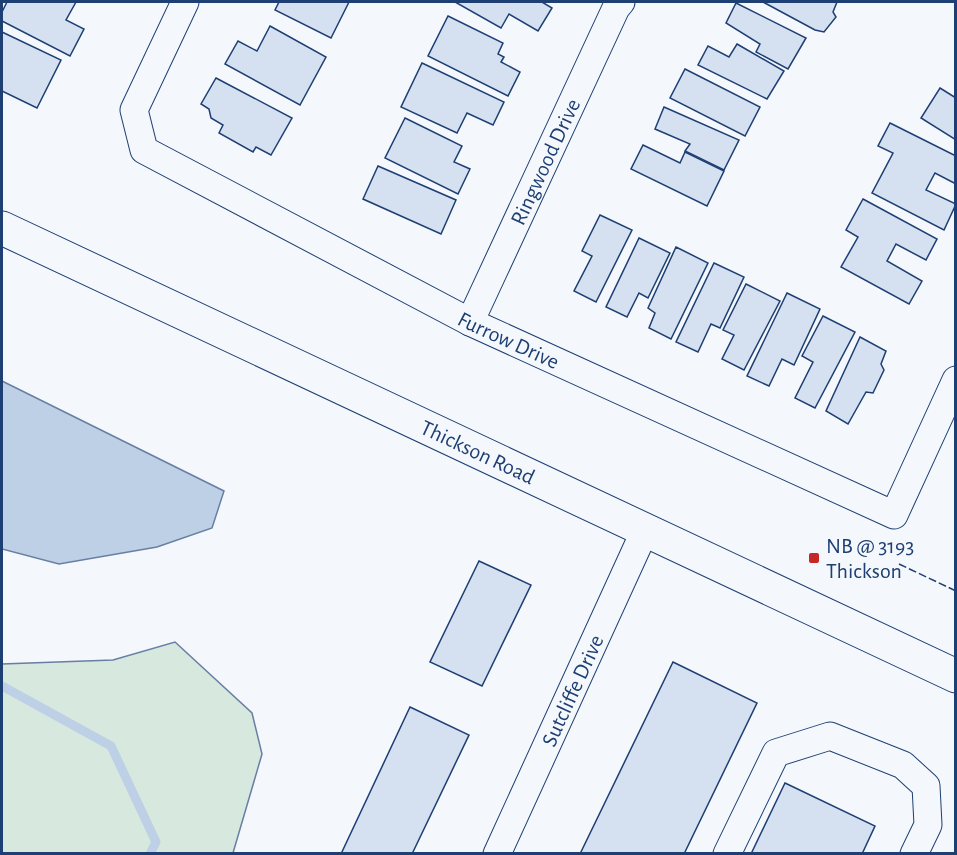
<svg xmlns="http://www.w3.org/2000/svg" width="957" height="855" font-family="'Alegreya Sans',sans-serif">
<style>
.green{fill:#d7e8df;stroke:#687fa3;stroke-width:1.5}
.water{fill:#bed0e5;stroke:#687fa3;stroke-width:1.5}
.lines{fill:none;stroke-linecap:round;stroke-linejoin:round}
.stream{stroke:#bed0e5;stroke-width:9}
.building{fill:#d5e0f0;stroke:#1d3f73;stroke-width:1.5}
.minor-casing{stroke:#1d3f73;stroke-width:29}
.secondary-casing{stroke:#1d3f73;stroke-width:35}
.minor{stroke:#f4f7fb;stroke-width:27}
.secondary{stroke:#f4f7fb;stroke-width:33}
.fence{stroke:#1d3f73;stroke-width:1.5;stroke-dasharray:8 3;stroke-linecap:butt}
.poi-dot{fill:#c62828;stroke:#f4f7fb;stroke-width:2}
.labels{text-anchor:middle;stroke-width:4.5;stroke-linejoin:round;paint-order:stroke}
.street-label{font-size:22px;fill:#1d3f73;stroke:#f4f7fb}
.poi-label{font-size:22px;fill:#1d3f73;stroke:#f4f7fb;text-anchor:start}
</style>
<rect width="100%" height="100%" fill="#f4f7fb"/>
<!-- green -->
<path class="green" d="M 175,642 L 252,713 L 262,754 L 233,853 L 2,853 L 2,664 L 113,660 Z"/>
<!-- water -->
<path class="water" d="M 2,381 L 224,491 L 212,528 L 157,547 L 59,564 L 2,549 Z"/>
<g class="lines">
<!-- stream -->
<path class="stream" d="M 2,686 L 111,746 L 156,842 L 150,854"/>
</g>
<!-- building -->
<g class="building">
<path d="M 7,2 L 76,2 L 66,20 L 84,29 L 70,56 L 2,21 L 2,12 Z"/>
<path d="M 279,2 L 349,2 L 331,38 L 275,10 Z"/>
<path d="M 455,2 L 542,2 L 552,8 L 538,31 L 509,14 L 501,28 Z"/>
<path d="M 763,2 L 837,2 L 833,12 L 836,17 L 824,32 L 815,30 Z"/>
<path d="M 736,3 L 806,38 L 788,69 L 756,52 L 760,44 L 726,23 Z"/>
<path d="M 448,16 L 503,43 L 498,54 L 504,57 L 501,62 L 520,72 L 508,96 L 428,56 Z"/>
<path d="M 270,26 L 326,57 L 300,105 L 225,64 L 238,41 L 257,51 Z"/>
<path d="M 2,32 L 61,60 L 37,108 L 2,91 Z"/>
<path d="M 737,44 L 784,71 L 767,99 L 698,65 L 708,46 L 729,57 Z"/>
<path d="M 422,63 L 504,102 L 493,125 L 467,113 L 457,133 L 401,107 Z"/>
<path d="M 685,69 L 760,107 L 745,136 L 670,98 Z"/>
<path d="M 216,78 L 292,118 L 271,155 L 256,147 L 253,152 L 219,133 L 223,125 L 211,118 L 209,109 L 201,104 Z"/>
<path d="M 940,88 L 956,98 L 956,140 L 921,118 Z"/>
<path d="M 664,107 L 739,140 L 724,170 L 685,151 L 690,144 L 655,129 Z"/>
<path d="M 405,118 L 462,146 L 454,162 L 470,169 L 458,194 L 385,158 Z"/>
<path d="M 890,123 L 956,156 L 956,184 L 935,173 L 926,190 L 956,204 L 944,230 L 872,193 L 893,153 L 878,146 Z"/>
<path d="M 643,145 L 680,163 L 685,152 L 724,171 L 707,206 L 631,169 Z"/>
<path d="M 378,166 L 456,200 L 441,234 L 363,199 Z"/>
<path d="M 863,199 L 937,239 L 926,260 L 896,244 L 887,261 L 922,281 L 909,304 L 841,267 L 858,237 L 846,230 Z"/>
<path d="M 600,215 L 632,230 L 596,302 L 574,291 L 592,256 L 582,251 Z"/>
<path d="M 639,238 L 670,253 L 648,298 L 639,293 L 627,317 L 606,307 Z"/>
<path d="M 676,247 L 708,263 L 671,339 L 649,328 L 655,313 L 648,308 Z"/>
<path d="M 714,263 L 744,277 L 720,328 L 711,324 L 698,352 L 676,342 Z"/>
<path d="M 746,284 L 780,301 L 744,370 L 722,359 L 734,335 L 723,330 Z"/>
<path d="M 787,293 L 820,309 L 794,365 L 782,359 L 769,386 L 747,376 Z"/>
<path d="M 823,316 L 855,332 L 815,408 L 795,398 L 813,362 L 802,356 Z"/>
<path d="M 860,337 L 886,351 L 881,364 L 884,370 L 873,393 L 866,392 L 848,424 L 826,411 Z"/>
<path d="M 479,561 L 531,585 L 482,686 L 430,662 Z"/>
<path d="M 673,662 L 757,703 L 684,854 L 580,854 Z"/>
<path d="M 410,707 L 469,735 L 412,854 L 341,854 Z"/>
<path d="M 785,783 L 875,826 L 862,854 L 751,854 Z"/>
</g>
<g class="lines">
<!-- minor casing -->
<g class="minor-casing">
<g id="minor">
<path id="s1" d="M 185,2 L 134,110 L 144,150 L 470,322 L 894,515 L 956,380"/>
<path id="s2" d="M 470,322 L 616,8 L 621,2"/>
<path id="s3" d="M 497,854 L 646,528"/>
<path d="M 727,854 L 776,753 L 830,736 L 903,765 L 926,786 L 928,825 L 914,854"/>
</g>
</g>
<!-- secondary casing -->
<g class="secondary-casing">
<g id="secondary">
<path id="s4" d="M 2,228 C 319,378 638,525 956,676"/>
</g>
</g>
<!-- minor -->
<use href="#minor" class="minor"/>
<!-- secondary -->
<use href="#secondary" class="secondary"/>
<!-- fence -->
<path class="fence" d="M 899,564 L 956,591"/>
</g>
<!-- markers -->
<rect class="poi-dot" x="808" y="552" width="12" height="12" rx="3"/>
<g class="labels">
<!-- street labels -->
<g class="street-label">
<text dy="8" stroke="none"><textPath href="#s2" startOffset="177">Ringwood Drive</textPath></text>
<text dy="8" stroke="none"><textPath href="#s1" startOffset="572">Furrow Drive</textPath></text>
<text dy="8" stroke="none"><textPath href="#s4" startOffset="526">Thickson Road</textPath></text>
<text dy="8" stroke="none"><textPath href="#s3" startOffset="180">Sutcliffe Drive</textPath></text>
</g>
<!-- poi labels -->
<g class="poi-label">
<text x="826" y="553">NB @ 3193<tspan x="826" dy="25">Thickson</tspan></text>
</g>
</g>
<!-- border -->
<rect width="957" height="855" fill="none" stroke="#1d3f73" stroke-width="6"/>
</svg>
